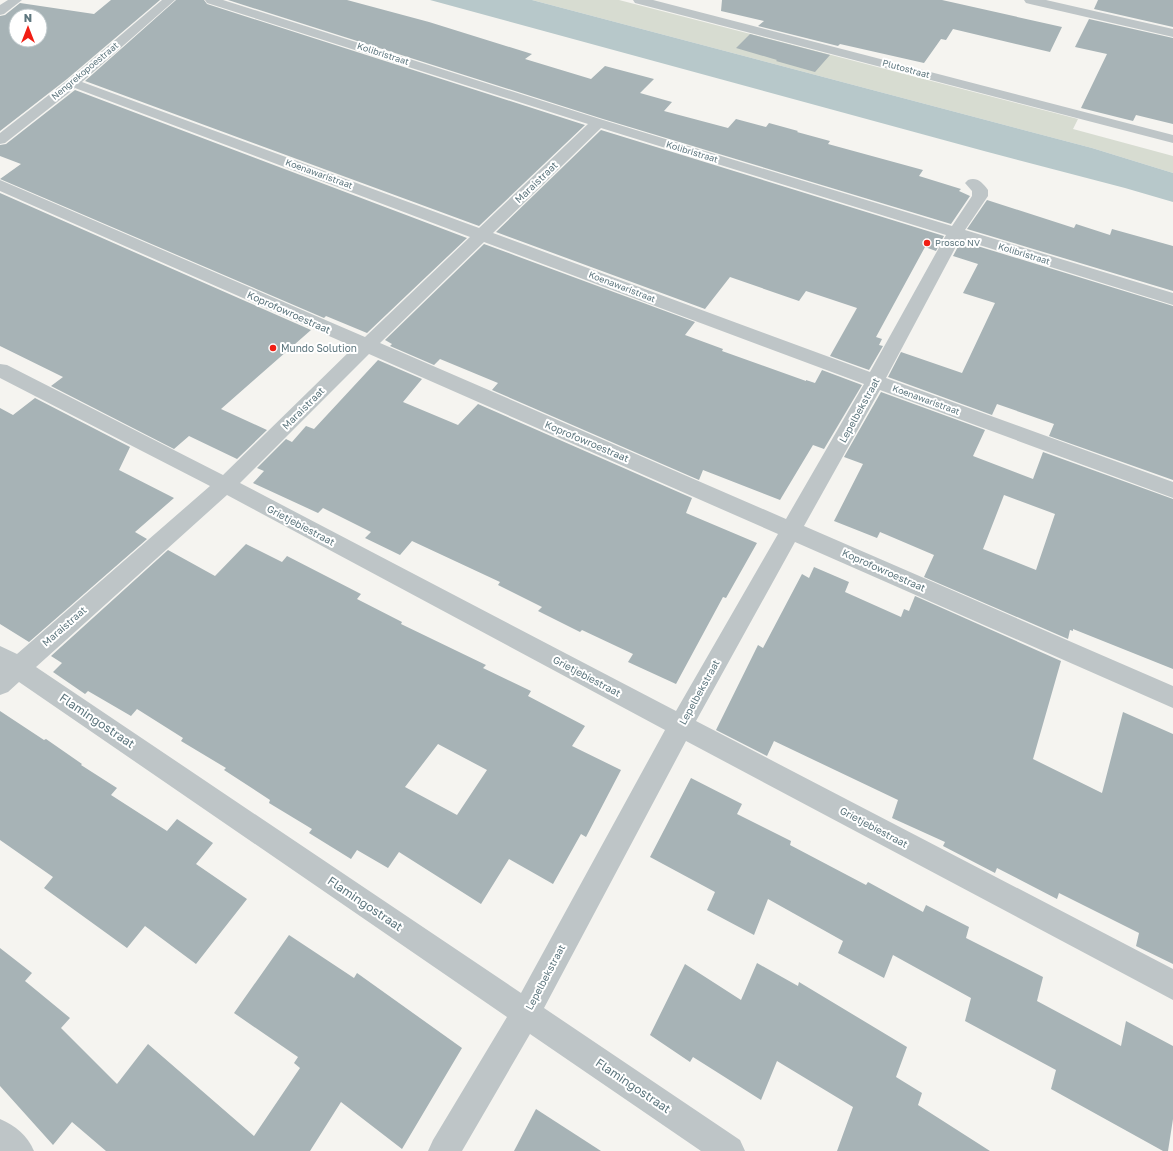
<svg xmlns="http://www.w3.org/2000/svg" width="1173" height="1151" font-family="'Golos Text',sans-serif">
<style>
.green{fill:#d7dcd1}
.water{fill:#b7c8ca}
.building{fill:#a7b3b6;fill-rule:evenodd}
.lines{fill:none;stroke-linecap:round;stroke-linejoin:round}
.minor{fill:#bec5c7;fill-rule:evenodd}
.poi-dot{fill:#f11e14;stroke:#fff;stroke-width:1.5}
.labels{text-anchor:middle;stroke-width:4;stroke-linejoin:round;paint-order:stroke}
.far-street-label{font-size:9px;fill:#5d767e;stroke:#fff}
.far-poi-label{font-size:9px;fill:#5d767e;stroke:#fff;text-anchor:start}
.street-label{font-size:10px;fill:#5d767e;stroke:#fff}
.poi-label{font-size:10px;fill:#5d767e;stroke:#fff;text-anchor:start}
.near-street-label{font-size:12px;fill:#5d767e;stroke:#fff}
</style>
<rect width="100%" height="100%" fill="#f5f4f0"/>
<!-- green -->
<path class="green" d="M 532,0 L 619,0 L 1078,119 L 1073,129 L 1173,156 L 1173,173 L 1092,148 Z"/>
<!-- water -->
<path class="water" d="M 430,0 L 532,0 L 1092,148 L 1173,173 L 1173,202 L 1125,188 L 984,151 Z"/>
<!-- building -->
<g class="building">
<path d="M 111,0 L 160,0 L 67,79 L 0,131 L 0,16 L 5,15 L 20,3 L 94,14 ZM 16,16 L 40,16 L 40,40 L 16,40 Z"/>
<path d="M 176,0 L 204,0 L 207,4 L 585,125 L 479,226 L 85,81 Z"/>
<path d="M 228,0 L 347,0 L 429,22 L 532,54 L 525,59 L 591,79 L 605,66 L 654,79 L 640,93 L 672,102 L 664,111 L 728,128 L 736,119 L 766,127 L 769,123 L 798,131 L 797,132 L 830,141 L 828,144 L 923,170 L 919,176 L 961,189 L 959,191 L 970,196 L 951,224 L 603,119 Z"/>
<path d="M 722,0 L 942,0 L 1062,27 L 1050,52 L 953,29 L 946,40 L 941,39 L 924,63 L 840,44 L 838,46 L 758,26 L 764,21 L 721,11 Z"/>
<path d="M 1098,0 L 1173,0 L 1173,27 L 1094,9 Z"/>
<path d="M 1089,19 L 1173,38 L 1173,124 L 1136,115 L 1133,121 L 1081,108 L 1107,54 L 1075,47 Z"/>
<path d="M 750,34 L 830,55 L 815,72 L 776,61 L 777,60 L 736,48 Z"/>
<path d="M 75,90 L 467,238 L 367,333 L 326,316 L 324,318 L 0,179 L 21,164 L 0,156 L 0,145 L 6,144 Z"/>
<path d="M 601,130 L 944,236 L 936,251 L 925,247 L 876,337 L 882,339 L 879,345 L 883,346 L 869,370 L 830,356 L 857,308 L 806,291 L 799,301 L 730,277 L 705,309 L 496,232 Z"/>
<path d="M 0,193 L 311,330 L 221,409 L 267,430 L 237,459 L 189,436 L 174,449 L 51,386 L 63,377 L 0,346 Z"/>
<path d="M 987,200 L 1074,228 L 1076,224 L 1110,235 L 1112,229 L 1173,246 L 1173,291 L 967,229 Z"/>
<path d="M 961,241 L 1173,306 L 1173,480 L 1049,436 L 1054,424 L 997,404 L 992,415 L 888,377 L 901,352 L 962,373 L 995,303 L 963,293 L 978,264 L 953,256 Z"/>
<path d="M 484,244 L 695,322 L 685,335 L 723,349 L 722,351 L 806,381 L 806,380 L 815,383 L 822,370 L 862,385 L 824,449 L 813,445 L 780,500 L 703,470 L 699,480 L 492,390 L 498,383 L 440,359 L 434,365 L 390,346 L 392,344 L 385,340 Z"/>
<path d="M 378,360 L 422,379 L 403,402 L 458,425 L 478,404 L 692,498 L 686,513 L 757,543 L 726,598 L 723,597 L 676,684 L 628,662 L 633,654 L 582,630 L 580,632 L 538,611 L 542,607 L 498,585 L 500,582 L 412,541 L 400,555 L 365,538 L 371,532 L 323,508 L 318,513 L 253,483 L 264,471 L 257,468 L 286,439 L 292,442 L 306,426 L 314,429 Z"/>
<path d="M 881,392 L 985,430 L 973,456 L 1033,479 L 1043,452 L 1173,499 L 1173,669 L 1073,629 L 1073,631 L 1070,630 L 1068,639 L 924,577 L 934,555 L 880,532 L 877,538 L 834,521 L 863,464 L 844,457 ZM 1004,495 L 1055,514 L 1036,570 L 983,549 Z"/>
<path d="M 35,398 L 130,447 L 119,470 L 174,498 L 135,532 L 147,539 L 29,642 L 0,624 L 0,408 L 13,415 Z"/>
<path d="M 246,544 L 282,562 L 287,556 L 361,594 L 357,599 L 402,622 L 401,624 L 486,665 L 483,668 L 531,691 L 528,696 L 585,726 L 572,746 L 621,770 L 586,837 L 581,834 L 553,884 L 509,859 L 481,904 L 399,852 L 388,868 L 357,850 L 351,859 L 309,833 L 312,829 L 269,803 L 270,800 L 224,770 L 226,768 L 181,741 L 183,738 L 137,709 L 131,716 L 88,691 L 85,694 L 53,672 L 62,663 L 51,656 L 168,550 L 215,576 ZM 438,744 L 487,770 L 457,815 L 405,787 Z"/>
<path d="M 814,567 L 849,582 L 845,592 L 901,617 L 904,609 L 909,611 L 915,596 L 1061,661 L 1033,759 L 1102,793 L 1123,712 L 1173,734 L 1173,964 L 1136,946 L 1139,933 L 1059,893 L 1057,899 L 997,868 L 995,873 L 943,846 L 945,842 L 892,818 L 898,800 L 774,741 L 767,756 L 716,730 L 758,645 L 763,648 L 802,574 L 809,578 Z"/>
<path d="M 0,711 L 44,740 L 46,739 L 82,764 L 81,765 L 117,788 L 111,795 L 167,831 L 177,819 L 213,843 L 196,864 L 247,899 L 196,964 L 145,926 L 127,948 L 44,888 L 53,877 L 0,840 Z"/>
<path d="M 691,778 L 742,804 L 737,814 L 791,841 L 790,845 L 866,885 L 868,882 L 923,912 L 926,905 L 969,927 L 966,938 L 1043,977 L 1037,1001 L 1121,1046 L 1126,1021 L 1173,1046 L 1173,1119 L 1168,1151 L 1163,1151 L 1051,1089 L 1056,1070 L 965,1021 L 971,998 L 893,955 L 884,978 L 838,953 L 843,941 L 768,899 L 754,935 L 707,910 L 715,892 L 650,857 Z"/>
<path d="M 289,935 L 354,978 L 357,973 L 462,1048 L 402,1149 L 341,1102 L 310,1151 L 106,1151 L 72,1122 L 53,1145 L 0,1086 L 0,948 L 32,973 L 25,981 L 70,1018 L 61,1028 L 117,1084 L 148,1044 L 254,1136 L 300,1068 L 294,1063 L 298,1057 L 234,1013 Z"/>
<path d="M 757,963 L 798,986 L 799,982 L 907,1047 L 896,1077 L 922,1093 L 918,1105 L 990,1151 L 837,1151 L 853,1107 L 777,1061 L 761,1100 L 693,1057 L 690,1062 L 650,1035 L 685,964 L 741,1000 Z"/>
<path d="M 536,1109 L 601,1151 L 514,1151 Z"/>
</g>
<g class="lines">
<!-- minor -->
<g class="minor">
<path d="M 8,0 L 22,0 L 4,14 L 0,15 L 0,5 Z"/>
<path d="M 162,0 L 175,0 L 82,82 L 479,228 L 588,124 L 207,3 L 205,0 L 223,0 L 603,120 L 952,226 L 972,196 L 972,191 L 965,183 L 968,180 C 977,177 982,182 988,190 L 988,196 L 965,230 L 1173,293 L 1173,305 L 960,239 L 886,378 L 1173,482 L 1173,498 L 880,390 L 804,526 L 1173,686 L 1173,708 L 795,542 L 696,721 L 1173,969 L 1173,1000 L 686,741 L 544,1008 L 740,1140 L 745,1151 L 701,1151 L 530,1034 L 462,1151 L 428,1151 L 433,1140 L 507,1017 L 19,682 L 8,692 L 0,695 L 0,646 L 17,654 L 210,486 L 0,378 L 0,364 L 7,365 L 223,475 L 354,347 L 0,191 L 0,180 L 365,337 L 470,237 L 75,88 L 5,143 L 0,144 L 0,133 L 68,80 ZM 601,128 L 946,235 L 870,372 L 493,233 ZM 484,242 L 864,384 L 786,519 L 380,343 ZM 369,354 L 778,534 L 676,711 L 240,483 ZM 227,495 L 665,730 L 521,993 L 36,667 Z"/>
<path d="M 633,0 L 653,0 L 1173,135 L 1173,143 L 635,3 Z"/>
<path d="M 1024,0 L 1046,0 L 1173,29 L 1173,37 L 1030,4 L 1026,3 Z"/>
<path d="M 0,1119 C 16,1126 27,1135 34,1151 L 0,1151 Z"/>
</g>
</g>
<!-- markers -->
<g class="poi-dot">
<circle cx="927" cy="243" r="4"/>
<circle cx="273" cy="348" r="4"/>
</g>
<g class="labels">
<!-- far-street labels -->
<g class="far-street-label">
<text transform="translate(383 54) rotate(18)" y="3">Kolibristraat</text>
<text transform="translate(906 69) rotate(15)" y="3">Plutostraat</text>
<text transform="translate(85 71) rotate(-40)" y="3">Nengrekopoestraat</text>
<text transform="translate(692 152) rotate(17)" y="3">Kolibristraat</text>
<text transform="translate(319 174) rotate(20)" y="3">Koenawaristraat</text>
<text transform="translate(1024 254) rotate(17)" y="3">Kolibristraat</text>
<text transform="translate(622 287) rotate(21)" y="3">Koenawaristraat</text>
<text transform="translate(926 400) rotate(20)" y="3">Koenawaristraat</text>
</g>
<!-- far-poi labels -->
<g class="far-poi-label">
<text x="935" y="246">Prosco NV</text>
</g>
<!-- street labels -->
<g class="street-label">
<text transform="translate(536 182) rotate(-44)" y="4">Maraistraat</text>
<text transform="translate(289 312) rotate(24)" y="4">Koprofowroestraat</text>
<text transform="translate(303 408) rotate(-45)" y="4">Maraistraat</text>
<text transform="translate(859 410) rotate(-61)" y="4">Lepelbekstraat</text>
<text transform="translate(587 441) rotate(23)" y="4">Koprofowroestraat</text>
<text transform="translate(301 525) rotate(28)" y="4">Grietjebiestraat</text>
<text transform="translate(884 570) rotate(24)" y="4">Koprofowroestraat</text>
<text transform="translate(64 626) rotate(-41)" y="4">Maraistraat</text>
<text transform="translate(587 676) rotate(28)" y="4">Grietjebiestraat</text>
<text transform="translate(699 692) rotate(-61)" y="4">Lepelbekstraat</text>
<text transform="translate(874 827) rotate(28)" y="4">Grietjebiestraat</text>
<text transform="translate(545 977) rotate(-62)" y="4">Lepelbekstraat</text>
</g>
<!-- poi labels -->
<g class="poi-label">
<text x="281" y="352">Mundo Solution</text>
</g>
<!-- near-street labels -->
<g class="near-street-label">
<text transform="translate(97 721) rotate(34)" y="4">Flamingostraat</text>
<text transform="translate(365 904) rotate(34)" y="4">Flamingostraat</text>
<text transform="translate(633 1086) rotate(34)" y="4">Flamingostraat</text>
</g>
</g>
<!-- north arrow -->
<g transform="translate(28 28)"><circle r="19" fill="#ffffff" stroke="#bec8cb"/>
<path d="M0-3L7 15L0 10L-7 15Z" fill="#f11e14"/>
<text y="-6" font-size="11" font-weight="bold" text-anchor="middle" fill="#5d767e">N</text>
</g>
</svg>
